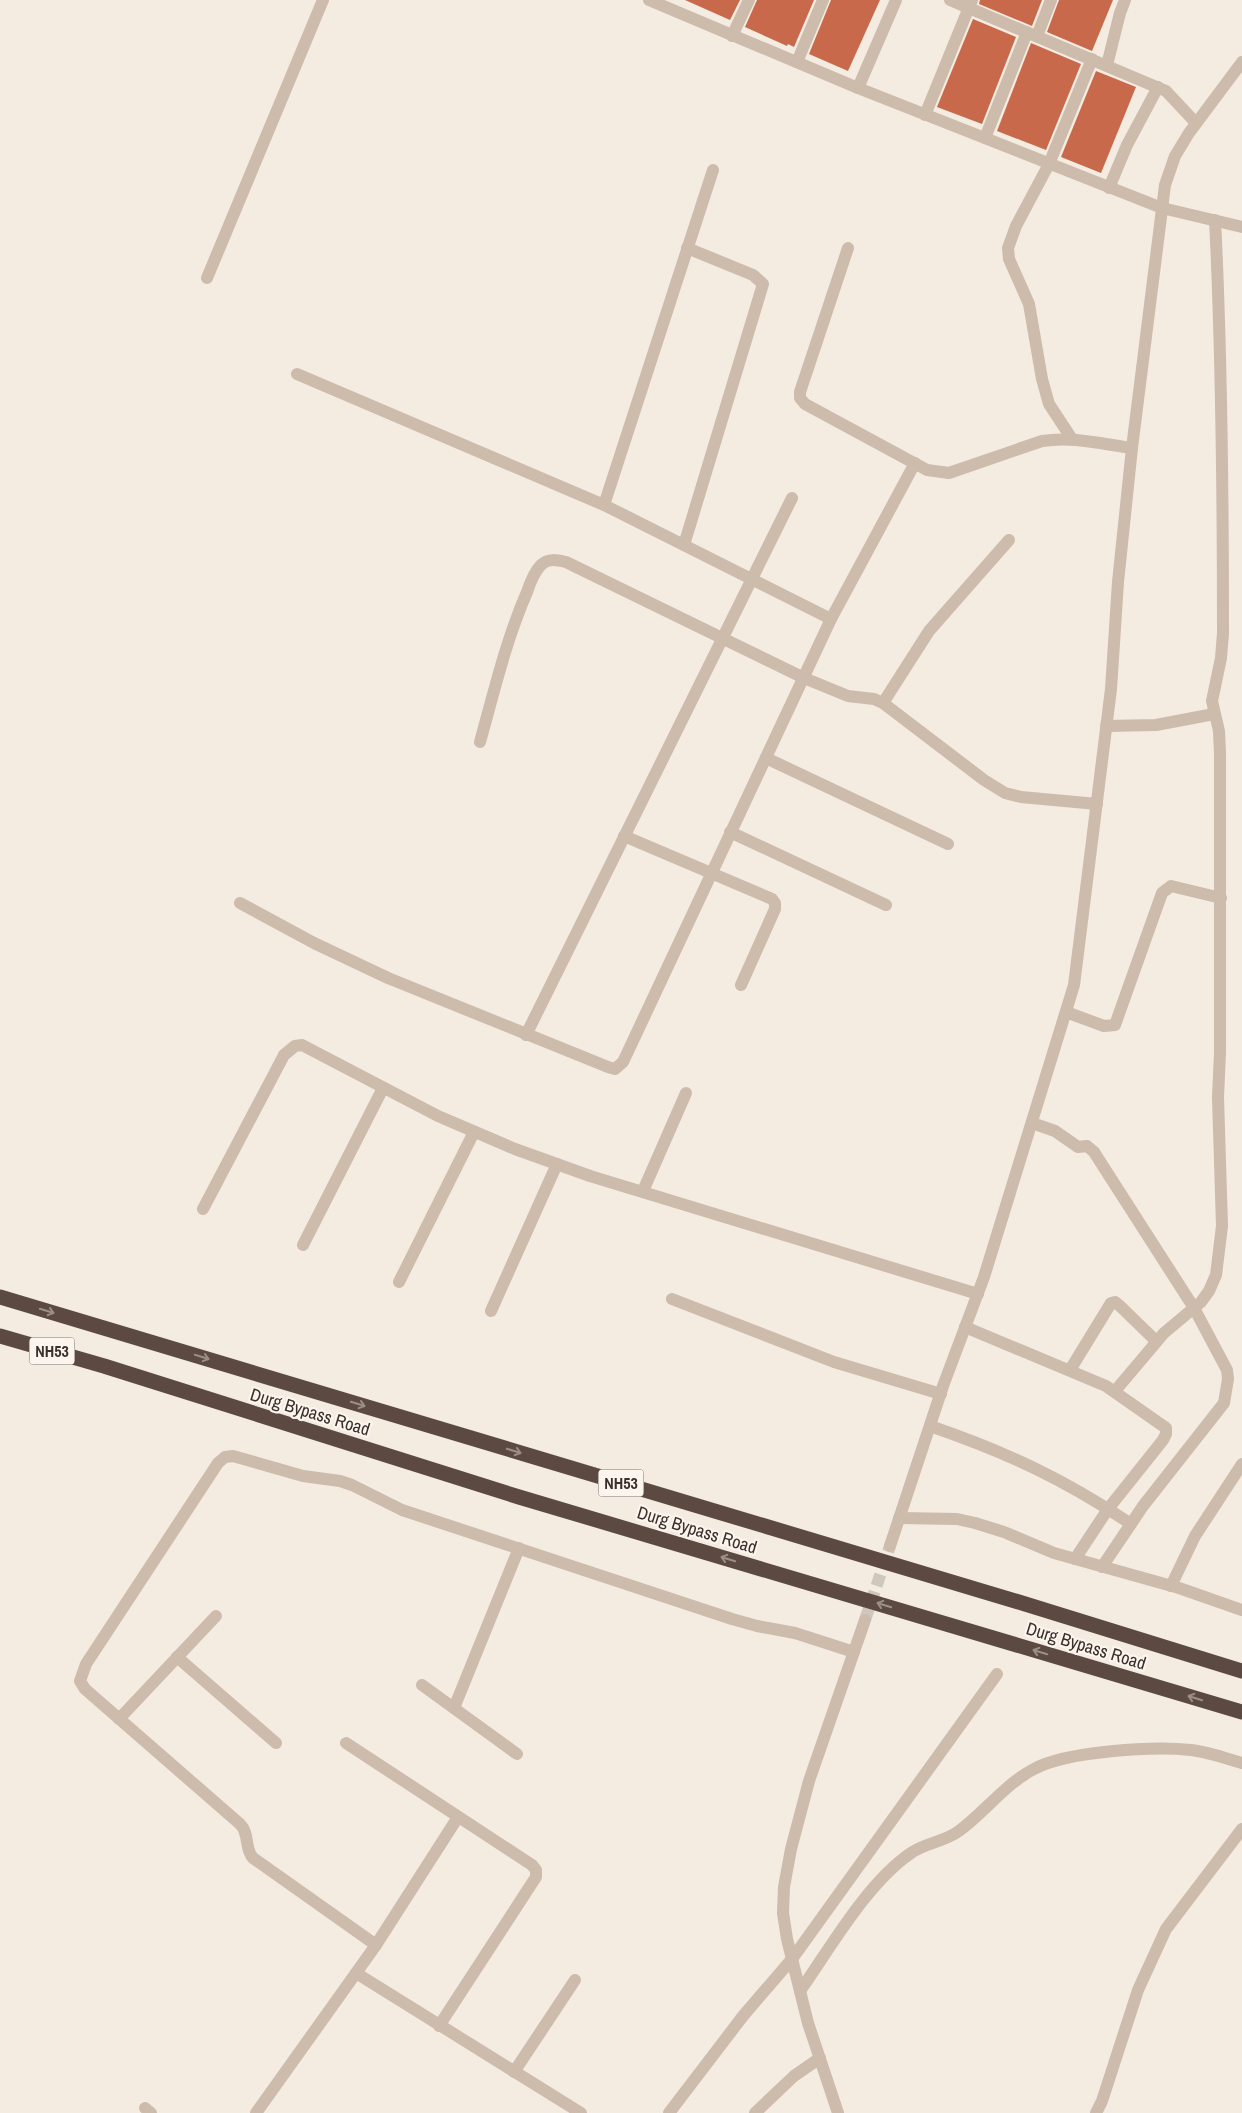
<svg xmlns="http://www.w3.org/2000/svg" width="1242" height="2113" font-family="'Archivo Narrow',sans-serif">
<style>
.building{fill:#c8694b}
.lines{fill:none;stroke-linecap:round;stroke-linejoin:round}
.minor-tunnel{stroke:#cfc6bd;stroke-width:12;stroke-dasharray:12 6;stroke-linecap:butt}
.minor{stroke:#cdbbac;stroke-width:12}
.highway{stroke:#5c4a42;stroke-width:15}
.oneway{stroke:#9c8e87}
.labels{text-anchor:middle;stroke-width:4.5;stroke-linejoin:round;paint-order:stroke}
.shield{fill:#fbf5ee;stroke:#756b66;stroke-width:1}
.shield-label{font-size:16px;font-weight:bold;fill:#3b302b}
.street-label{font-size:18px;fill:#3b302b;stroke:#fbf5ee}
</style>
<rect width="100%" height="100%" fill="#f4ebe1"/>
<!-- building -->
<g class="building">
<path d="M 685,0 L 740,0 L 730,20 Z"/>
<path d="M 757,0 L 814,0 L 794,47 L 788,44 L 787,46 L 745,27 Z"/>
<path d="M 831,0 L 880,0 L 848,71 L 809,54 Z"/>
<path d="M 980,0 L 1042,0 L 1032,26 L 979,4 Z"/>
<path d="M 1059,0 L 1113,0 L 1092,51 L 1047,32 Z"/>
<path d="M 973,19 L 1016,37 L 982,124 L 937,107 Z"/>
<path d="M 1031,43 L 1081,64 L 1046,150 L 997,131 Z"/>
<path d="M 1096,71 L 1136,87 L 1101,173 L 1061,157 Z"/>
</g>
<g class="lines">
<!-- minor-tunnel -->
<path class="minor-tunnel" d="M 865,1620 L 890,1546"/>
<!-- minor -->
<g class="minor">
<path d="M 649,0 L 858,88 L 1162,208 L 1242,227"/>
<path d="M 950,0 L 1166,91 L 1196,123"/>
<path d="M 732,36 L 749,0"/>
<path d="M 1037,36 L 1051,0"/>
<path d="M 797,62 L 823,0"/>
<path d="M 1107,65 L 1120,13 L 1125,0"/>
<path d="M 858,88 L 896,0"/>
<path d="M 925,115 L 972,0"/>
<path d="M 985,138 L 1027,32"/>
<path d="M 1109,188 L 1127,145 L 1158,87"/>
<path d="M 848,248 L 800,392 L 800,398 L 805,404 L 927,470 L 949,473 L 1042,441 C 1072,436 1102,444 1132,448"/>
<path d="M 207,278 L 323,0"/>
<path d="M 297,374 L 604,505 L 831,619"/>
<path d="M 1072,439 L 1049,404 L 1042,379 L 1029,304 L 1009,259 L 1008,248 L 1016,226 L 1049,164 L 1092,59"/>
<path d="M 604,505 L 713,170"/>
<path d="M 684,545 L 763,284 L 753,275 L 687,248"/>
<path d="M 883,703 L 929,631 L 1009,540"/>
<path d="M 1106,726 L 1156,725 L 1214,714"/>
<path d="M 480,742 C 494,692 506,640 527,592 C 530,583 534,572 541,565 C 548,558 557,560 566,562 L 804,678 L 848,696 L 874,699 L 883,703 L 984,780 L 1005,793 L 1021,797 L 1097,804"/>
<path d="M 766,758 L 948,844"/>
<path d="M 730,832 L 886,905"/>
<path d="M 624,836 L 772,899 L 775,903 L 775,909 L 741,985"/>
<path d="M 240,903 L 314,943 L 388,978 L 608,1067 L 615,1069 L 623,1062 L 831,619 L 915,463"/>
<path d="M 1066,1012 L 1104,1026 L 1115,1025 L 1162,893 L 1171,886 L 1221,898"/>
<path d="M 526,1035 L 792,498"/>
<path d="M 1032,1123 L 1055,1131 L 1078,1147 L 1087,1146 L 1094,1152 L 1194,1308 L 1227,1370 L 1228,1379 L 1224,1403 L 1143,1506 L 1102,1567"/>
<path d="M 643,1191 L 686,1093"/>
<path d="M 203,1209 L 284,1055 L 295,1046 L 302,1045 L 438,1116 L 515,1149 L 590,1176 L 978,1294"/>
<path d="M 303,1245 L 383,1088"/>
<path d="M 399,1282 L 474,1132"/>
<path d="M 672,1299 L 834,1362 L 941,1394"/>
<path d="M 491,1311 L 557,1164"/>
<path d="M 965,1327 L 1106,1386 L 1166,1428 L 1166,1434 L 1163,1440 L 1108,1509 L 1075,1559"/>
<path d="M 1070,1370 L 1111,1303 L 1115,1302 L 1120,1306 L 1156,1341"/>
<path d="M 1115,1391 L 1164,1333 L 1201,1302 L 1209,1291 L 1216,1275 L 1222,1226 L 1218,1097 L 1220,1053 L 1220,753 L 1219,731 L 1212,701 L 1221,658 L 1223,633 C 1223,495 1222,358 1215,220"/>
<path d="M 930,1426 C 1006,1452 1064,1479 1131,1524"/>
<path d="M 899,1518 L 957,1519 L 975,1523 L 1004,1532 L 1054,1553 L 1179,1588 L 1242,1610"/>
<path d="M 890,1546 L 943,1386 L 984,1277 L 1074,985 L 1111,689 L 1118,582 L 1132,448 L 1165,185 L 1175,156 L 1189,133 L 1242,62"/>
<path d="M 1171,1586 L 1195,1536 L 1242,1464"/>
<path d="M 177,1657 L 276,1743"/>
<path d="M 422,1685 L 517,1754"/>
<path d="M 454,1708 L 519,1548"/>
<path d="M 119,1719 L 216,1616"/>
<path d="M 346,1743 L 532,1865 L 536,1870 L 536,1877 L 439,2026"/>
<path d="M 376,1945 L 253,1858 C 244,1848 250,1834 240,1824 L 85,1689 L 80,1681 L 86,1664 L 218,1463 L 225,1457 L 233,1456 L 303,1476 L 340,1481 L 352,1485 L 402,1510 L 732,1619 L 757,1626 L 795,1633 L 854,1652"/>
<path d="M 356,1973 L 581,2113"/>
<path d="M 800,1991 C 831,1947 867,1883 911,1853 C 925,1843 944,1842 959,1831 C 985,1812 1005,1784 1034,1769 C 1067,1751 1154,1746 1191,1750 C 1208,1752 1225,1758 1242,1763"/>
<path d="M 514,2072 L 575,1980"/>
<path d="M 145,2108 L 151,2113"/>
<path d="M 256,2113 L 376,1945 L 458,1817"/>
<path d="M 669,2113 L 743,2016 L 792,1959 L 997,1674"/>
<path d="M 755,2113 L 794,2076 L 820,2058"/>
<path d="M 838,2113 L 808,2023 L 787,1939 L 783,1913 L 784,1887 L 791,1849 L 809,1781 L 865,1620"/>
<path d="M 1096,2113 L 1102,2101 L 1138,1990 L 1166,1929 L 1242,1829"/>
</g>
<!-- highway -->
<g class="highway">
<path d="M 0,1297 L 1022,1603 L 1242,1671"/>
<path d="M 0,1336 L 104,1366 L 519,1497 L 1242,1712"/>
</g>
</g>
<!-- one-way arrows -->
<defs><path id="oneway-shaft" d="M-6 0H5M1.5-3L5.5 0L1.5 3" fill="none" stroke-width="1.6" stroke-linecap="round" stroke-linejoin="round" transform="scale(1.25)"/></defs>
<g class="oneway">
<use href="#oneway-shaft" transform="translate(47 1311) rotate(17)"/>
<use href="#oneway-shaft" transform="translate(202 1357) rotate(17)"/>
<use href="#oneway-shaft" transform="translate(358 1404) rotate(17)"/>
<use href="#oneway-shaft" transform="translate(514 1451) rotate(17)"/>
<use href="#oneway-shaft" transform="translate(728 1559) rotate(-163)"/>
<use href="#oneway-shaft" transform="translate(884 1605) rotate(-163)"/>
<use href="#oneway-shaft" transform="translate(1040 1652) rotate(-163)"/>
<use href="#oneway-shaft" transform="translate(1195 1698) rotate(-163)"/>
</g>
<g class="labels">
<!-- shield labels -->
<g class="shield">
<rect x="29.5" y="1337.5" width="45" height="27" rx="4"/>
<rect x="598.5" y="1469.5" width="45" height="27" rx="4"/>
</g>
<g class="shield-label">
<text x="52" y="1357">NH53</text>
<text x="621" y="1489">NH53</text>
</g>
<!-- street labels -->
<g class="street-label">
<text transform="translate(310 1412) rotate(17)" y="6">Durg Bypass Road</text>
<text transform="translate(697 1530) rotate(17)" y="6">Durg Bypass Road</text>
<text transform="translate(1086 1646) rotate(17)" y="6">Durg Bypass Road</text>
</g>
</g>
</svg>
